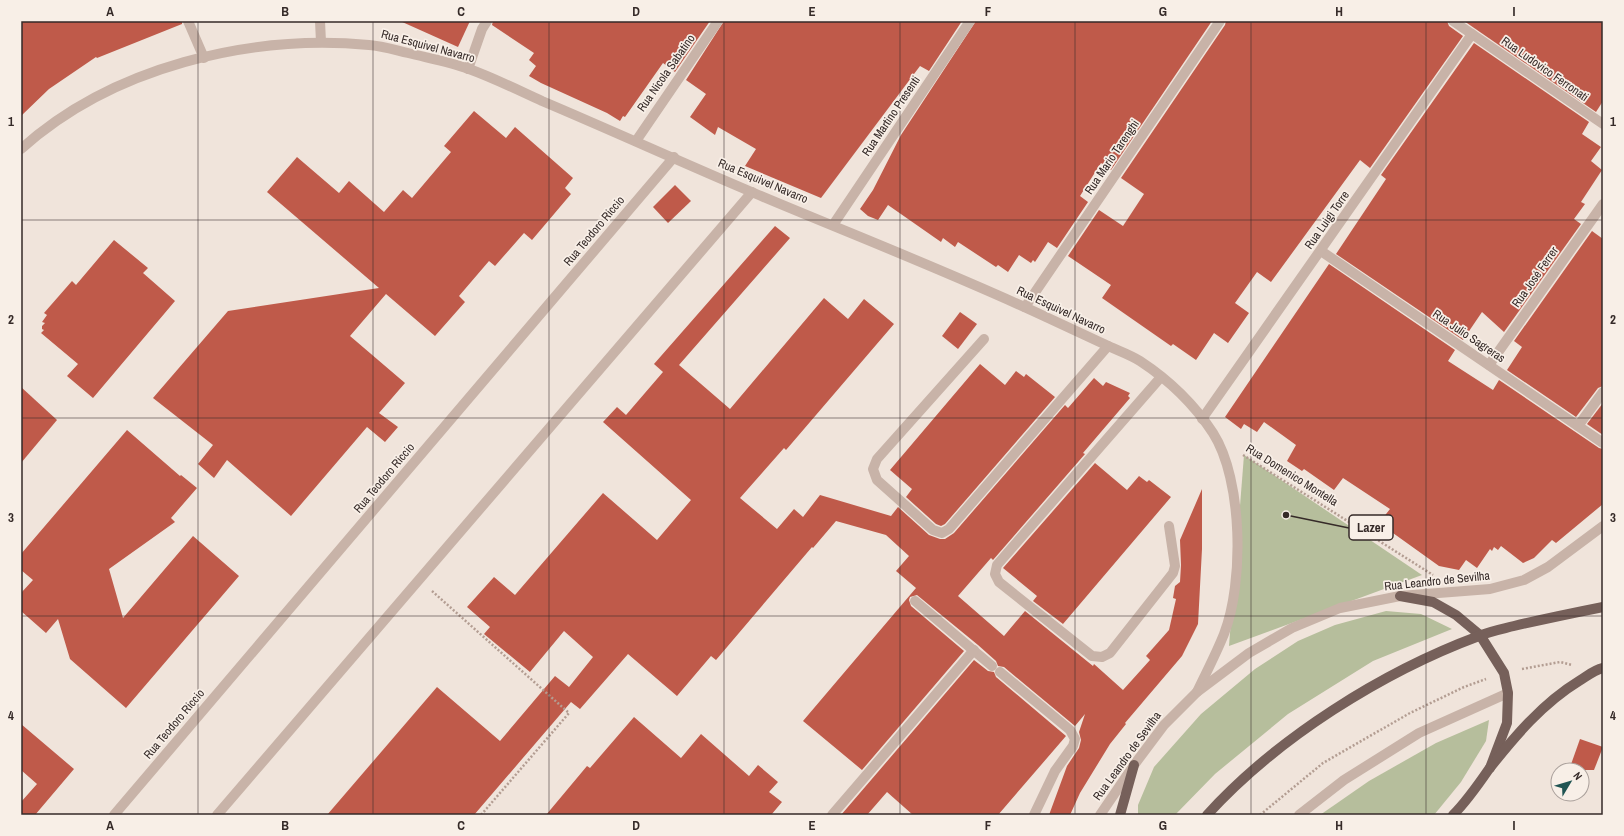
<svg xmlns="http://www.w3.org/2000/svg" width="1624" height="836" font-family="'Archivo Narrow',sans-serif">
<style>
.green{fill:#b6be9c}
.building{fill:#bf5a4a}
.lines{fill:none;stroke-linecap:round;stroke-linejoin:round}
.path{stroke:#b39d92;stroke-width:2.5;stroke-dasharray:2 2;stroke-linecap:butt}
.minor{stroke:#c8b3a8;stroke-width:10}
.major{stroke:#76605a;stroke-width:10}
.grid{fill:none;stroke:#352a28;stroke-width:1;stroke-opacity:0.55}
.labels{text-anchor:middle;stroke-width:3.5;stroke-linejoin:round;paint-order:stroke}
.street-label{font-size:12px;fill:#352a28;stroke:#f8efe7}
.leader{fill:none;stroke:#352a28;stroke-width:1.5}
.callout-dot{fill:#352a28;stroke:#f8efe7;stroke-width:1.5}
.callout{fill:#f8efe7;stroke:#352a28;stroke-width:1.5}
.callout-label{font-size:13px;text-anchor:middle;font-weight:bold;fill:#352a28}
.neatline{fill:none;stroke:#352a28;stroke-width:1.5}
.grid-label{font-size:13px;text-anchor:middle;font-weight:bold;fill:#352a28}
</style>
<rect width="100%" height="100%" fill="#f0e4db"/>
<!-- green -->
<g class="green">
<path d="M 1244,455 L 1422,575 L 1229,646 Z"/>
<path d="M 1386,611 L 1421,614 L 1452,629 L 1373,661 L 1288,714 L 1215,774 L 1175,815 L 1138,815 L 1138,805 L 1154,767 L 1201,714 L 1255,669 L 1298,641 L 1335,625 Z"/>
<path d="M 1489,720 L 1486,741 L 1461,782 L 1434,815 L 1320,815 L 1369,781 L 1436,743 Z"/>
</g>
<!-- building -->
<g class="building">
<path d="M 21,21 L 182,21 L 182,24 L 97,58 L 96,57 L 49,89 L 21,116 Z"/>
<path d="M 400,21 L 470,21 L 458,47 Z"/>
<path d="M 493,21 L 710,21 L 675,72 L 663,63 L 625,117 L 623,116 L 620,121 L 607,113 L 541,83 L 529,76 L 536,66 L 529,60 L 534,53 L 492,25 Z"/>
<path d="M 724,21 L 962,21 L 929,71 L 920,66 L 821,198 L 745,166 L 756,149 L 718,127 L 715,135 L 690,117 L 706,94 L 686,80 Z"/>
<path d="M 976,21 L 1212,21 L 1111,170 L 1101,163 L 1080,196 L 1088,202 L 1057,248 L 1048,242 L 1035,262 L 1033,260 L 1031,263 L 1019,255 L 1008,272 L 998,265 L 996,267 L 958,242 L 955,247 L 943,238 L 941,242 L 888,205 L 878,220 L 868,216 L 860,209 L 873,190 L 901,135 Z"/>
<path d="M 1226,21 L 1447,21 L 1449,26 L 1463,36 L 1370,168 L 1360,160 L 1271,282 L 1257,272 L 1235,303 L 1249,313 L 1228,343 L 1214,333 L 1196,360 L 1173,344 L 1171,346 L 1102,298 L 1111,285 L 1068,256 L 1099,210 L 1123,226 L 1144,194 L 1121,178 L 1225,25 Z"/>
<path d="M 1464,21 L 1603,21 L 1603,101 L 1596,112 Z"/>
<path d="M 1474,43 L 1589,122 L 1582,134 L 1601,147 L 1591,161 L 1602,170 L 1581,202 L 1585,204 L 1574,219 L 1581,224 L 1504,332 L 1482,312 L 1463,340 L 1336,254 L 1386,179 L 1381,175 Z"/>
<path d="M 474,111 L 506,138 L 515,127 L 573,178 L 565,188 L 571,194 L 532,240 L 524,233 L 495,266 L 489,261 L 459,296 L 465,302 L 435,336 L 386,294 L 350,336 L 405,383 L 379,413 L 398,427 L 385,442 L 367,427 L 291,516 L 227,460 L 214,478 L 198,464 L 213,445 L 153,398 L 228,311 L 379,288 L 267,192 L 297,157 L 339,193 L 349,181 L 384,212 L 403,190 L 412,198 L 451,152 L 444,146 Z"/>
<path d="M 675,185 L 691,201 L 668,223 L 653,207 Z"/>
<path d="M 775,226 L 790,238 L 679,365 L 730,409 L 824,298 L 848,319 L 864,299 L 894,324 L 786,450 L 784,448 L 740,498 L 777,529 L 794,509 L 803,517 L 820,495 L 891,516 L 898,507 L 929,535 L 940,539 L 945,539 L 954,533 L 1065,405 L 1068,408 L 1094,378 L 1103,386 L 1106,382 L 1130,393 L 1128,396 L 1130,398 L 1083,453 L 1085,454 L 993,560 L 991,558 L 958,596 L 1004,636 L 1025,611 L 1093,666 L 1094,664 L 1123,690 L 1150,660 L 1146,656 L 1169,630 L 1176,599 L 1173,598 L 1175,586 L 1180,582 L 1181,565 L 1180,540 L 1202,489 L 1202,549 L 1198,624 L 1182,656 L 1125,723 L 1126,724 L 1110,744 L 1080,793 L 1070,815 L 1049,815 L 1067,766 L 1079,748 L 1081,740 L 1079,732 L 1085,714 L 1075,726 L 1004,667 L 998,666 L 996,661 L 978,645 L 917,595 L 910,597 L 909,600 L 911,606 L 964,651 L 862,770 L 803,721 L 916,588 L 896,571 L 909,556 L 886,535 L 836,521 L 813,548 L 812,547 L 716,660 L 711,656 L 677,696 L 628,654 L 580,709 L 571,702 L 474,815 L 327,815 L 437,687 L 500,741 L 555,676 L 569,687 L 593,657 L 564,631 L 530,672 L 484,634 L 490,627 L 467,607 L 494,577 L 515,595 L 603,493 L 657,540 L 691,500 L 603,422 L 617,407 L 626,415 L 663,372 L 654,364 Z"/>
<path d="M 1592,231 L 1603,239 L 1603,386 L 1598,388 L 1576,417 L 1507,370 L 1522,347 L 1514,341 Z"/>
<path d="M 114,240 L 148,268 L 143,273 L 175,301 L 93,398 L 67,376 L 78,364 L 41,333 L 44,330 L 42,329 L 42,326 L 45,323 L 42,322 L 47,315 L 44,313 L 72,281 L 76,285 Z"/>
<path d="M 1329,264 L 1455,350 L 1448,361 L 1493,390 L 1499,380 L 1599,448 L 1603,449 L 1603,504 L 1556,543 L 1552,540 L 1534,558 L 1523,563 L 1501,546 L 1498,550 L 1494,547 L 1492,551 L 1490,549 L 1477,568 L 1466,560 L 1459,570 L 1439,566 L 1379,523 L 1390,509 L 1343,478 L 1334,490 L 1304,469 L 1302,471 L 1287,461 L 1296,445 L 1264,422 L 1257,432 L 1244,424 L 1241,429 L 1225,417 Z"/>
<path d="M 960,312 L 977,324 L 958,349 L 942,336 Z"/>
<path d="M 980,364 L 1005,385 L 1016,371 L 1024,377 L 1026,374 L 1055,397 L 945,524 L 941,526 L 936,524 L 906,497 L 912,489 L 890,470 Z"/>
<path d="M 21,387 L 57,420 L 21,463 Z"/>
<path d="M 1603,403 L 1603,435 L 1587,424 Z"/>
<path d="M 127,430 L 180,476 L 181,475 L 197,488 L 171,518 L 175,522 L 109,569 L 123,618 L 193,536 L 239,576 L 126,708 L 70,659 L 58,619 L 46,633 L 21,611 L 21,593 L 33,580 L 21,570 L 21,554 Z"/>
<path d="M 1095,463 L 1127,490 L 1139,476 L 1147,482 L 1149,480 L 1171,497 L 1063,624 L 1033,601 L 1037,596 L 1003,568 Z"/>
<path d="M 974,660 L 988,671 L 994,672 L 996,677 L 1066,736 L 998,815 L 913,815 L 887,792 L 867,815 L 841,815 Z"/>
<path d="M 634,717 L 681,758 L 701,734 L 749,776 L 758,765 L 778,782 L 769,792 L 782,802 L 771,815 L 546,815 L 587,766 L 590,768 Z"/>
<path d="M 21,724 L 74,769 L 35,815 L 21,815 L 21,802 L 37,784 L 21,770 Z"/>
<path d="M 1580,739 L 1603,747 L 1594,770 L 1569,770 Z"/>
</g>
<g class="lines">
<!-- path -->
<g class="path">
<path d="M 1243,455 L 1433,575"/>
<path d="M 432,591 L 569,713 L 481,815"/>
<path d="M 1522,669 L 1560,662 L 1572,665"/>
<path d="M 1260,815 L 1323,763 L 1410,713 L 1464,687 L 1486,679"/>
</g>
<!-- minor -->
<g class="minor">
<path d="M 188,21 L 204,58"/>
<path d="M 320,21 L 321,42"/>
<path d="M 1453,21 L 1603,124"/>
<path d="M 468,69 L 482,29 L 487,21"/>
<path d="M 636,141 L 718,21"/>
<path d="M 21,149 C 112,67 249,34 369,45 C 382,46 395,50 408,53 C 428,58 450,62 469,69 C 494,78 518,90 542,101 C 613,131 683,163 754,193 C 851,234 950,272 1046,317 C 1065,326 1085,335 1104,344 C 1116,350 1129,354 1140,361 C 1169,380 1194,404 1213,433 C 1243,480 1244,583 1224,634 C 1216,654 1206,673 1197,692"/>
<path d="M 833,225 L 970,21"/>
<path d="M 1321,251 L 1603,443"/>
<path d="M 1025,307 L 1220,21"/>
<path d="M 984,339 L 877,459 L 873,469 L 877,480 L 933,530 L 942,533 L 949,529 L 1108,346"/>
<path d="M 1489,365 L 1603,204"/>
<path d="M 1161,377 L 997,565 L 995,574 L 999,582 L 1092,656 L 1102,657 L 1110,653 L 1173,573 L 1175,566 L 1169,526"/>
<path d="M 1202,419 L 1472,34"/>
<path d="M 1578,426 L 1603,392"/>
<path d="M 915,601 L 992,666"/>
<path d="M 1000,672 L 1070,730 L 1075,739 L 1073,746 L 1055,771 L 1034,815"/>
<path d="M 114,815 L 674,157"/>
<path d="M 217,815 L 752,192"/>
<path d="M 832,815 L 974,650"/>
<path d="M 1100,815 L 1134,765 L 1164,725 L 1197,692 L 1249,653 L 1292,628 L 1340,608 L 1400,596 L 1490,589 L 1524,580 L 1548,567 L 1603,526"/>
<path d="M 1299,815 L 1344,780 L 1419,733 L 1508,693"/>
</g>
<!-- major -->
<g class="major">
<path d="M 1400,596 L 1433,602 L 1456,615 L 1480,635 L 1504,673 L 1508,693 L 1507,723 L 1490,768"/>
<path d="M 1120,815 L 1134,765"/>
<path d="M 1207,815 C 1277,738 1382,672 1479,636 C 1490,631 1502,629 1514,626 C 1544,619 1573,613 1603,607"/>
<path d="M 1453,815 C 1467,801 1478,785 1489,769 C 1515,736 1543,703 1579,681 C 1587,676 1594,670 1603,668"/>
</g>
</g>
<!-- grid -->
<path class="grid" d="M 198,21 L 198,815M 373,21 L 373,815M 549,21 L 549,815M 724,21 L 724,815M 900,21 L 900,815M 1075,21 L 1075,815M 1251,21 L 1251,815M 1426,21 L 1426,815M 21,220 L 1603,220M 21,418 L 1603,418M 21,616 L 1603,616"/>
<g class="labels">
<!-- street labels -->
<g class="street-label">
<text transform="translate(428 46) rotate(15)" y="4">Rua Esquivel Navarro</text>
<text transform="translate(1545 69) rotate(35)" y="4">Rua Ludovico Ferronati</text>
<text transform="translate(666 73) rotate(-55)" y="4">Rua Nicola Sabatino</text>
<text transform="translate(891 116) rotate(-56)" y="4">Rua Martino Presenti</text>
<text transform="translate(1112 157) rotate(-56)" y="4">Rua Mario Tarenghi</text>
<text transform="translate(763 181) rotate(23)" y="4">Rua Esquivel Navarro</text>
<text transform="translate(1327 220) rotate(-55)" y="4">Rua Luigi Torre</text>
<text transform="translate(594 231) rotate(-50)" y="4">Rua Teodoro Riccio</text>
<text transform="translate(1535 277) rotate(-55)" y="4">Rua José Ferrer</text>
<text transform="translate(1061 310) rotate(25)" y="4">Rua Esquivel Navarro</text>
<text transform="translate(1469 336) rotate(34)" y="4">Rua Julio Sagreras</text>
<text transform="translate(1292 475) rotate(32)" y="4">Rua Domenico Montella</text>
<text transform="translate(384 478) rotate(-50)" y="4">Rua Teodoro Riccio</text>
<text transform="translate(1437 581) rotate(-6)" y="4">Rua Leandro de Sevilha</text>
<text transform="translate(174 724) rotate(-50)" y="4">Rua Teodoro Riccio</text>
<text transform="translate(1127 756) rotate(-54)" y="4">Rua Leandro de Sevilha</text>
</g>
</g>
<!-- callouts -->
<path class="leader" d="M1286 515L1349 528"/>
<circle class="callout-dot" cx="1286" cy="515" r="4"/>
<rect class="callout" x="1349" y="515" width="44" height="25" rx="4"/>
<g class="callout-label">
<text x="1371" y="532">Lazer</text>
</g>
<!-- border -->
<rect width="1624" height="836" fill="none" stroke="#f8efe7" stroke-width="44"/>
<!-- north arrow -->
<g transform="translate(1570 782) rotate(52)"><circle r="19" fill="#f8efe7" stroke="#aaa09b"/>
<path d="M0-3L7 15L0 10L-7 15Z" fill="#205452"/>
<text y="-6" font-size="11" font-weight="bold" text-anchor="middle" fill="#352a28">N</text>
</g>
<rect x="22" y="22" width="1580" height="792" class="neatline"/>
<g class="grid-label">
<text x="110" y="16">A</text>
<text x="285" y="16">B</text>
<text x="461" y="16">C</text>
<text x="636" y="16">D</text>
<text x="812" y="16">E</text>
<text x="988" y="16">F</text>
<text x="1163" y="16">G</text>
<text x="1339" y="16">H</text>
<text x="1514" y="16">I</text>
<text x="11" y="126">1</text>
<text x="1613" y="126">1</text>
<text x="11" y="324">2</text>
<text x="1613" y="324">2</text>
<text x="11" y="522">3</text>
<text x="1613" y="522">3</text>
<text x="11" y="720">4</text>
<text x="1613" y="720">4</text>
<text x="110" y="830">A</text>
<text x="285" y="830">B</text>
<text x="461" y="830">C</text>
<text x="636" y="830">D</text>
<text x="812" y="830">E</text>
<text x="988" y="830">F</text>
<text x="1163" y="830">G</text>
<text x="1339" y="830">H</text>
<text x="1514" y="830">I</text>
</g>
</svg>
